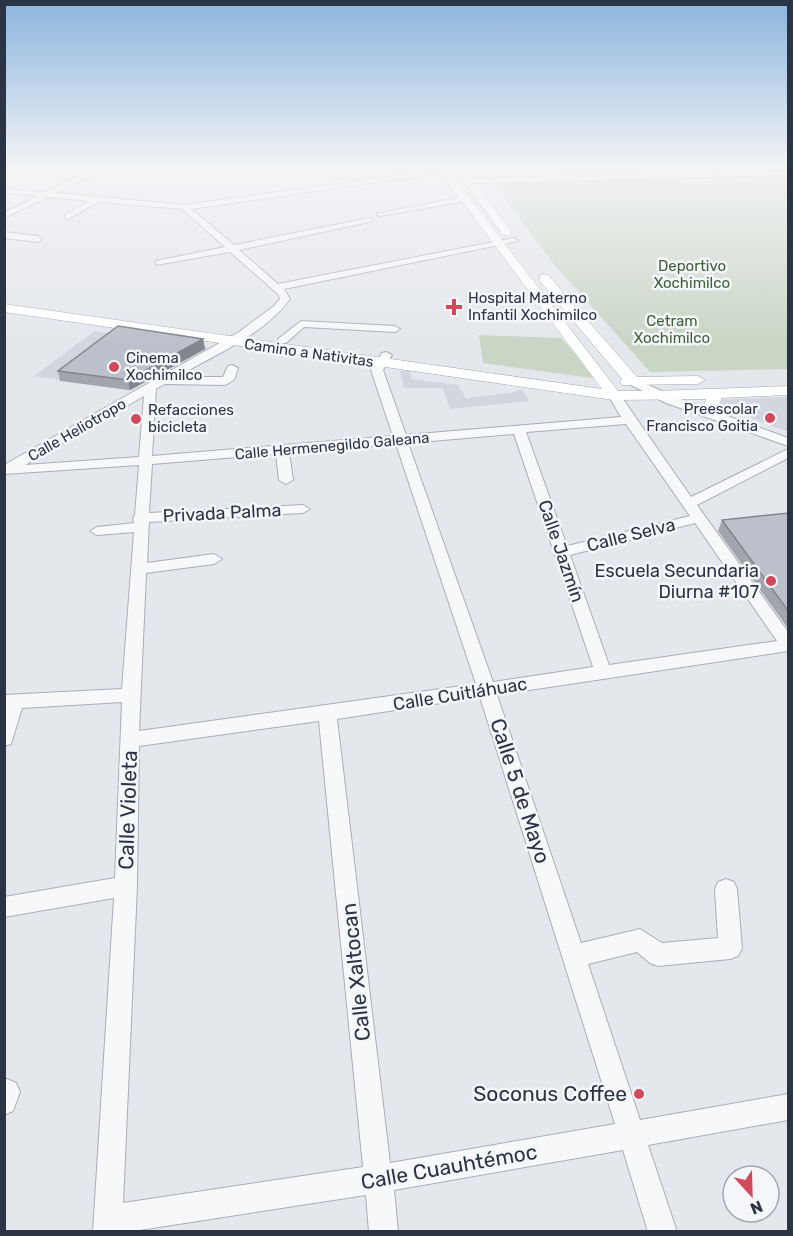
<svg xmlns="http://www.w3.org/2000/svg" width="793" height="1236" font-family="Rubik,sans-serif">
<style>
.built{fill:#d2d6de}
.green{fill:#c9d6c5}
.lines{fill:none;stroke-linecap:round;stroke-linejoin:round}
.minor-casing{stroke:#a9aeb7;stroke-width:2}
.major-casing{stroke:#a3abb8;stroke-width:1}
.minor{fill:#f7f8fa;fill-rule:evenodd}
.major{fill:#fff;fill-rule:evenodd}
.wall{fill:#a1a5ae}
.shaded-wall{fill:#83868d}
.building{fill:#bbc0ca;stroke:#83868d;stroke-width:1.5}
.poi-dot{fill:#d1495b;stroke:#f4f6f9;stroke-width:2}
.labels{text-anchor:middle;stroke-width:5;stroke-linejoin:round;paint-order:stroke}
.far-park-label{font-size:15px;fill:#3f6138;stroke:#f4f6f9}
.far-poi-label{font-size:15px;fill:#2b3445;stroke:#f4f6f9;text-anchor:start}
.far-street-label{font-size:15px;fill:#2b3445;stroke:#f4f6f9}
.street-label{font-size:18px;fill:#2b3445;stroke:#f4f6f9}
.poi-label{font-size:18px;fill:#2b3445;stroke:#f4f6f9;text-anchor:end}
.near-street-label{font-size:21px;fill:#2b3445;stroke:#f4f6f9}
.near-poi-label{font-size:21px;fill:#2b3445;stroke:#f4f6f9;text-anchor:end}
</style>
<rect width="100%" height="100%" fill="#e4e7ec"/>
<!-- built -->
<g class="built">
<path d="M 95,331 L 209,348 L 131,391 L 34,376 Z"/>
<path d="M 400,371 L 410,371 L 412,379 L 458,385 L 466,398 L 511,393 L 522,389 L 529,401 L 450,409 L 443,388 L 404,388 Z"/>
<path d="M 788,397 L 788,432 L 716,404 L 715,400 Z"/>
</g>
<!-- green -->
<g class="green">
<path d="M 788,175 L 788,369 L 650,372 L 553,263 L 492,181 Z"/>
<path d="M 479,335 L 561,338 L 599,379 L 483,363 Z"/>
</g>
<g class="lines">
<!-- minor casing -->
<g class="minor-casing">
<g id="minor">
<path d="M 93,169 L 102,169 L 56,193 L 184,205 L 444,170 L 448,172 L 191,209 L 234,245 L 370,218 L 374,221 L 239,250 L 278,284 L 514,238 L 518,241 L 284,289 L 290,299 C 264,335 214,355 177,377 L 223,377 L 228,366 L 232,365 L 238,368 L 234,380 L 225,385 L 165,384 L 156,389 L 152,456 L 393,436 L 371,370 L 382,353 L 386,352 L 392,355 L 383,370 L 406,435 L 621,417 L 608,395 L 614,391 L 618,392 L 691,497 L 788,449 L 788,458 L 697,505 L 788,632 L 788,651 L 497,695 L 581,943 L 640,929 L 662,943 L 718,938 L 715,889 L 718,882 L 726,879 L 734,882 L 737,889 L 742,948 L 738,956 L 730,959 L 658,966 L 650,963 L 637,952 L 588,964 L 640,1120 L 788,1094 L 788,1120 L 648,1145 L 677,1232 L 648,1232 L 623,1150 L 394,1190 L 398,1232 L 369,1232 L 366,1195 L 127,1232 L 93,1232 L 114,898 L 4,917 L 4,897 L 115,878 L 122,702 L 22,708 L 11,744 L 4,746 L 4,695 L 122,689 L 134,532 L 97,535 L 90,531 L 97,527 L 134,523 L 133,518 L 135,515 L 139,465 L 4,474 L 4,465 L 239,332 L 274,306 L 280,299 L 278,294 L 230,252 L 156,265 L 156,261 L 225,247 L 182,209 L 99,202 L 68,219 L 65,219 L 65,215 L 89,201 L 48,197 L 4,218 L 4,213 L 38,196 L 4,193 L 4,189 L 46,192 ZM 144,396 L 139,457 L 25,465 ZM 626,424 L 690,516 L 567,546 L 526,432 ZM 514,434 L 593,667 L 493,682 L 408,443 ZM 396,444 L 476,684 L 139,731 L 146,573 L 214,564 L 222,559 L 214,554 L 147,563 L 149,522 L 303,513 L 310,509 L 303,505 L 149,513 L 152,464 L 276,454 L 279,480 L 286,484 L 293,480 L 289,453 ZM 695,523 L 777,641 L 609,665 L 570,555 ZM 480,697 L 615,1124 L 390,1163 L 337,719 ZM 319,721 L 363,1167 L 123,1203 L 137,886 L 139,746 Z"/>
<path d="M 788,171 L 788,175 L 469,183 L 465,181 L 469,179 Z"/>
<path d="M 463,197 L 466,197 L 466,201 L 380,216 L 376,214 Z"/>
<path d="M 4,232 L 38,236 L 42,239 L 38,242 L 4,238 Z"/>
<path d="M 301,321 L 395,326 L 400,329 L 395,332 L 304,327 L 286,343 L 278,343 L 278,339 Z"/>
<path d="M 633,378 L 675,397 L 788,438 L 788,446 L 666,403 L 629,384 L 627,382 Z"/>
<path d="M 7,1079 L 16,1083 L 20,1092 L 13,1111 L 4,1115 L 4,1080 Z"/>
</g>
</g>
<!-- major casing -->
<g class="major-casing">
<g id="major">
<path d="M 438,169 L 447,169 L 618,391 L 657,391 L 788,386 L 788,395 L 721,398 L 720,406 L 727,415 L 719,420 L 713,418 L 704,407 L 706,399 L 614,400 L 4,312 L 4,304 L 602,389 Z"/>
<path d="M 455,169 L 464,169 L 511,231 L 511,235 L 503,235 Z"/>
<path d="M 544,274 L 548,275 L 637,377 L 698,376 L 705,380 L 698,384 L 622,385 L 620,382 L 622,379 L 540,281 L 540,275 Z"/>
</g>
</g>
<!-- minor -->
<use href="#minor" class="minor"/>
<!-- major -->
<use href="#major" class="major"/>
</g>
<!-- wall -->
<g class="wall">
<path d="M 203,339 L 205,349 L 130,390 L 60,381 L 58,371 Z"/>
<path d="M 789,513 L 789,630 L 718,531 L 722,520 Z"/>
</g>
<!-- shaded-wall -->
<path class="shaded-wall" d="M 203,339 L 205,349 L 130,390 L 128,380 Z"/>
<!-- building -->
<g class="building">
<path d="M 118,326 L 203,339 L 128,380 L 58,371 Z"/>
<path d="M 789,513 L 789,612 L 722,520 Z"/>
</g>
<!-- sky -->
<linearGradient id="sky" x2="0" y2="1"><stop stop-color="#8bb4dd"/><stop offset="0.49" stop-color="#f3f4f6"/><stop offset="1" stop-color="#f3f4f6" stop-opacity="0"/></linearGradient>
<rect width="793" height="342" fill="url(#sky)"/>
<!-- markers -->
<g class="poi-dot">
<path d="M451 298h6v6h6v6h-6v6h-6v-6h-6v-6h6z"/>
<circle cx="114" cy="367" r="6"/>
<circle cx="770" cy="418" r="6"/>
<circle cx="136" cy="419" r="6"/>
<circle cx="771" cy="581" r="6"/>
<circle cx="639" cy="1094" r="6"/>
</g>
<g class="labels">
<!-- far-park labels -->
<g class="far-park-label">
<text x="692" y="271">Deportivo<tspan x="692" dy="17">Xochimilco</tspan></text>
<text x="672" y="326">Cetram<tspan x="672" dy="17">Xochimilco</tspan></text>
</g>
<!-- far-poi labels -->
<g class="far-poi-label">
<text x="468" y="303">Hospital Materno<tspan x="468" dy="17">Infantil Xochimilco</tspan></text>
<text x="126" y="363">Cinema<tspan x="126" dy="17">Xochimilco</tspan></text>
<text x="758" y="414" text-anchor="end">Preescolar<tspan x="758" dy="17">Francisco Goitia</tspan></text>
<text x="148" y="415">Refacciones<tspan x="148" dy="17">bicicleta</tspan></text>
</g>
<!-- far-street labels -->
<g class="far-street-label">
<text transform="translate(309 353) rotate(8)" y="5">Camino a Nativitas</text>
<text transform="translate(77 430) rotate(-30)" y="5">Calle Heliotropo</text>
<text transform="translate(332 446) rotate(-5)" y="5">Calle Hermenegildo Galeana</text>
</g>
<!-- street labels -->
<g class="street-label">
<text transform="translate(222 513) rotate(-3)" y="6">Privada Palma</text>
<text transform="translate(631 535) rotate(-14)" y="6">Calle Selva</text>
<text transform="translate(561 551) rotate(71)" y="6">Calle Jazmín</text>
<text transform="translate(460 694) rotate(-9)" y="6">Calle Cuitláhuac</text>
</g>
<!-- poi labels -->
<g class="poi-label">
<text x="759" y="577">Escuela Secundaria<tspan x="759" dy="21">Diurna #107</tspan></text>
</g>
<!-- near-street labels -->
<g class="near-street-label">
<text transform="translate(520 791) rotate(72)" y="7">Calle 5 de Mayo</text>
<text transform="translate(128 810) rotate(-88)" y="7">Calle Violeta</text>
<text transform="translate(356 972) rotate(-96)" y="7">Calle Xaltocan</text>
<text transform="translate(449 1167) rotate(-10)" y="7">Calle Cuauhtémoc</text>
</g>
<!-- near-poi labels -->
<g class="near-poi-label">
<text x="627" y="1101">Soconus Coffee</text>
</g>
</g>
<!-- border -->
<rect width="793" height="1236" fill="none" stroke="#2b3445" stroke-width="12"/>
<!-- north arrow -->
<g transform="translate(751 1194) rotate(158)"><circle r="28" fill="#f4f6f9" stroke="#a4a8b1" stroke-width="1.5"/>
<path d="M0-4.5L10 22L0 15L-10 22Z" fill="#d1495b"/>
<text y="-9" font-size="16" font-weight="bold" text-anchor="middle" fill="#2b3445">N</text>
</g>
</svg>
